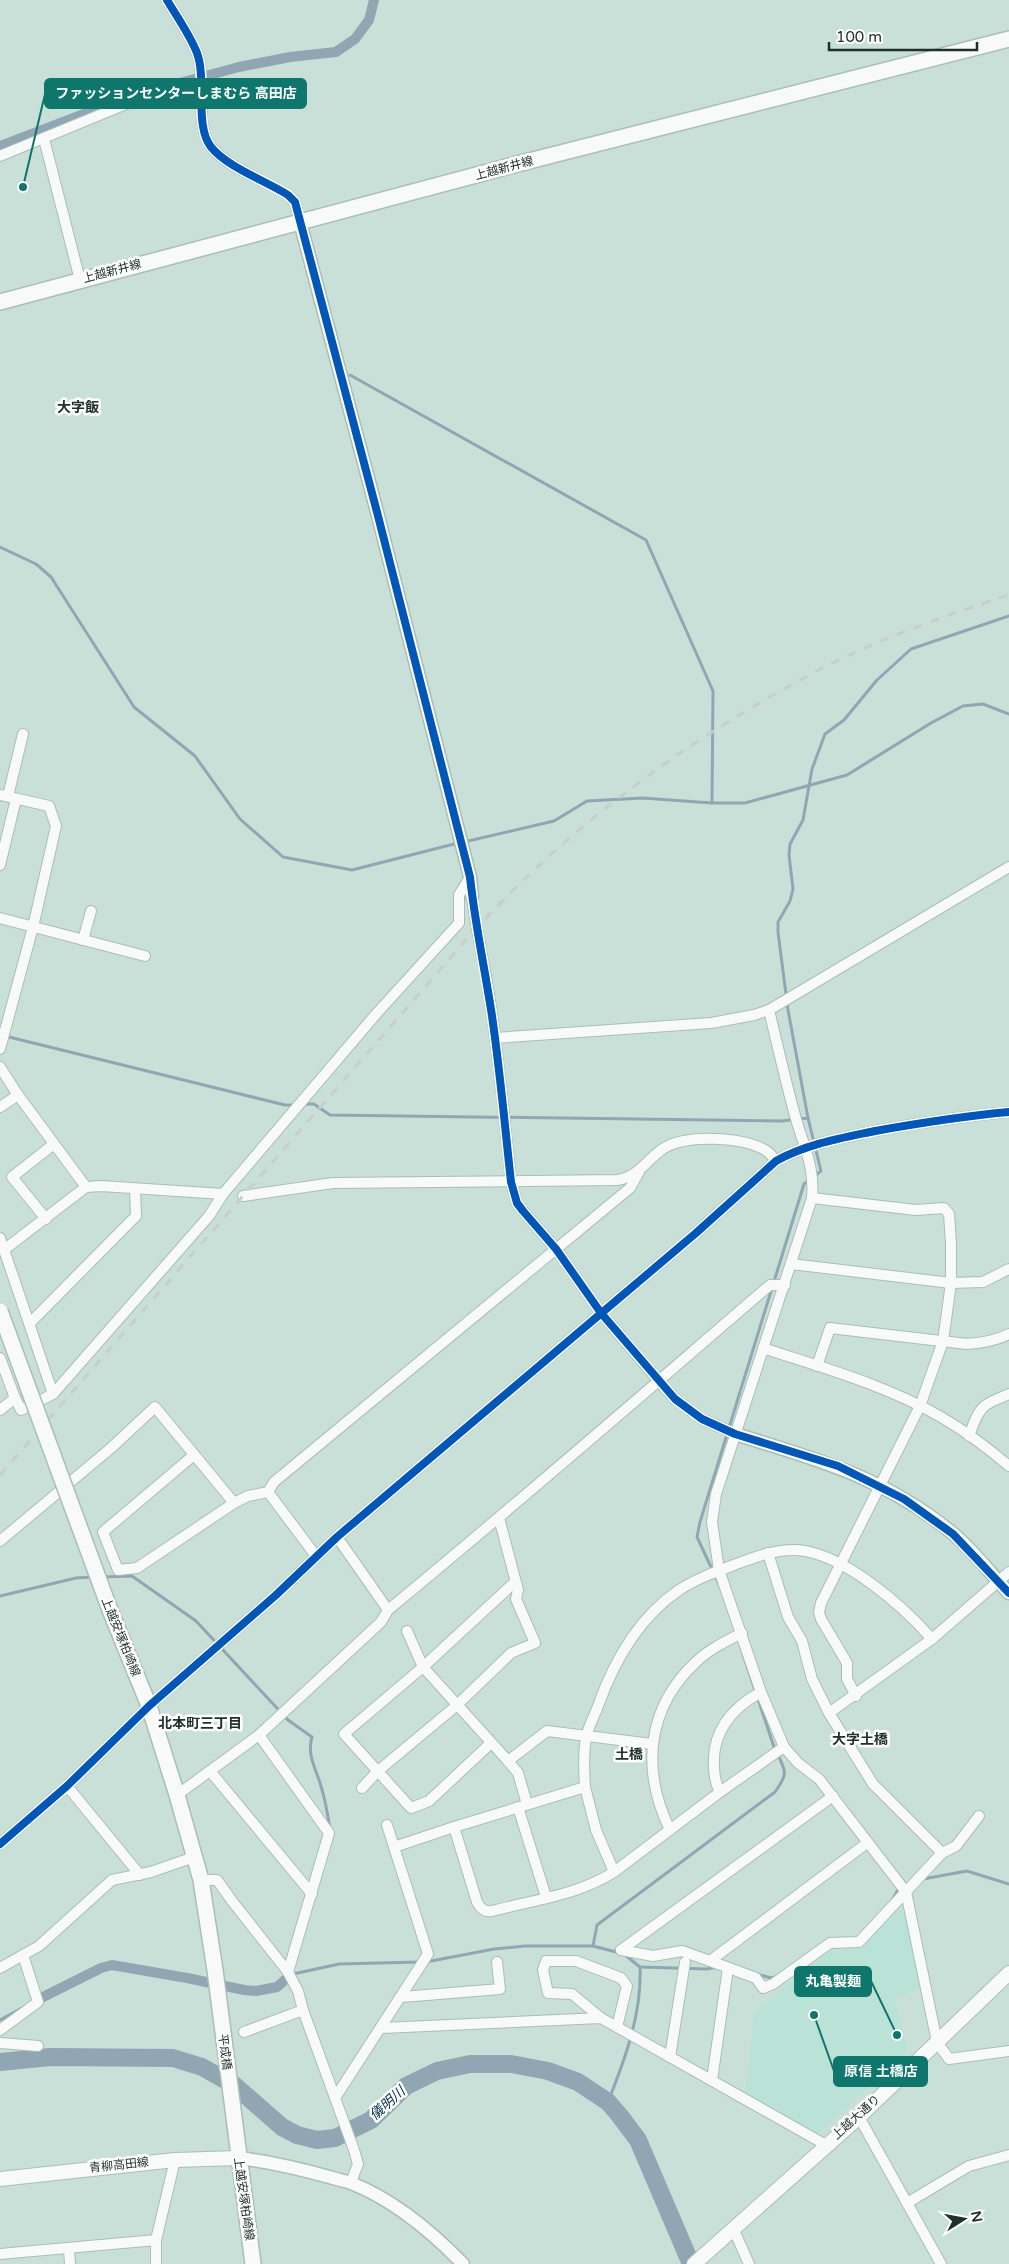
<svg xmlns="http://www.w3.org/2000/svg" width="1009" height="2264" font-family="'Varela Round','Noto Sans JP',sans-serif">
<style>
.built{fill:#bbe2d6}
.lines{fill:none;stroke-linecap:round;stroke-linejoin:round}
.stream{stroke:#90a7b3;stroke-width:3}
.canal{stroke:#90a7b3;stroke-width:10}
.river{stroke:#90a7b3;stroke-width:18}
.minor-casing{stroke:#abbdb7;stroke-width:12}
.tertiary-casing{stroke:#abbdb7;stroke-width:15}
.secondary-casing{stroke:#abbdb7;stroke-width:16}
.primary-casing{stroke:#abbdb7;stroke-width:18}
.minor{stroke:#f7faf9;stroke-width:10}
.tertiary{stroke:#f7faf9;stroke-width:12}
.secondary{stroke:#f7faf9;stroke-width:14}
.primary{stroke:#f7faf9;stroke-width:15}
.rail{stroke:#c7cecc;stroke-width:3;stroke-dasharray:9 9;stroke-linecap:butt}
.primary-bridge-casing{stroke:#abbdb7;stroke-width:18;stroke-linecap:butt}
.primary-bridge{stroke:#f7faf9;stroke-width:15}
.cycleway-casing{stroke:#fff;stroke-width:11}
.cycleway{stroke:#0057b8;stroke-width:8}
.labels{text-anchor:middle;stroke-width:5;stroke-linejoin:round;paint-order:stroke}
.street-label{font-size:12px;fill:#20312c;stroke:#fff}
.neighbourhood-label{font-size:14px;font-weight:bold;fill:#20312c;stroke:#fff}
.water-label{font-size:14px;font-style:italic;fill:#002c49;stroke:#fff}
.leader{fill:none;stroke:#0f766e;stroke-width:2}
.callout-dot{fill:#0f766e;stroke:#fff;stroke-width:2}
.callout{fill:#0f766e;stroke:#0f766e;stroke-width:2}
.callout-label{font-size:14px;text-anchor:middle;font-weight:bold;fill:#fff}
</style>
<rect width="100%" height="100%" fill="#c9e0d9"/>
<!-- built -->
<path class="built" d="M 901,1902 L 903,1903 L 921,1989 L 895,1998 L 908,2050 L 817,2135 L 745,2093 L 754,2015 L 819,1956 L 827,1952 L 861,1947 Z"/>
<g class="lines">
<!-- stream -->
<g class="stream">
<path d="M 350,375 L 646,540 L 713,691 L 712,803"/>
<path d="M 0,547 L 36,564 L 51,577 L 134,707 L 195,756 L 240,819 L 283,857 L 352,870 L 458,843"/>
<path d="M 464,842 L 554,821 L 587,801 L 643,798 L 712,803 L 745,803 L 847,775 L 931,723 L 963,706 L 983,704 L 1009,714"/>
<path d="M 5,1036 L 285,1105 L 296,1105"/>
<path d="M 302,1104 L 314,1104 L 330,1115 L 781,1121 L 808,1118"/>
<path d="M 103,1577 L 132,1576 L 196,1621 L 288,1720 L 312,1737 C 306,1756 318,1772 322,1790 C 326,1803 328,1816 330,1829"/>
<path d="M 719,1584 L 697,1537 L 700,1522 L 804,1184 L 821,1171 L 808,1118 L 788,1010 L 778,932 L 778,922 L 790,901 L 793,889 L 789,855 L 790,844 L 803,820 L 812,769 L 825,734 L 844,720 L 877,680 L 911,649 L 1009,616"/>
<path d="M 0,1596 L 76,1578 L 92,1577"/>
<path d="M 742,1651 L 775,1750"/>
<path d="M 923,1879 L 967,1871 L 1009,1884"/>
<path d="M 891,1902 L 899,1888"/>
<path d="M 593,1946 L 597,1925 L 775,1792 C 787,1775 787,1773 778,1755"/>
<path d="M 625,1955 L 640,1967 L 707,1969 L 718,1967"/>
<path d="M 426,1962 L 494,1949 L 525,1946 L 593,1946 L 620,1953"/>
<path d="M 293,1974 L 339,1964 L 420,1962"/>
<path d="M 757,1974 L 771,1978 L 775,1977"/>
<path d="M 0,2020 L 24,2007"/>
<path d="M 608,2102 C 625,2059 642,2014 640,1967"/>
</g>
<!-- canal -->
<g class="canal">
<path d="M 0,146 L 131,96 L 239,67 L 290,57 L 336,52 L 355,39 L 369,20 L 374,0"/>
<path d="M 39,1999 L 101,1968 L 112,1965 L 187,1978 L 244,1990 L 256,1991 L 277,1987 L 286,1979"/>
</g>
<!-- river -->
<path class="river" d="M 0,2062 L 50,2057 L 173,2058 L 202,2067 L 234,2085 L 282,2127 L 297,2135 L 317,2140 L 335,2138 L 371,2120 L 406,2086 L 437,2071 L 470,2064 L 511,2064 L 548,2071 L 578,2082 L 608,2102 L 620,2116 L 638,2140 L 691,2264"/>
<!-- minor casing -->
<g class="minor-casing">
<g id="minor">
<path d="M 167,0 C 177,17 190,35 197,53 C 207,80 194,125 211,147 C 227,167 266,181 288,195 L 295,202 L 300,222"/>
<path d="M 44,139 L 80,280"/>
<path d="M 0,156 L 131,102 L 202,84"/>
<path d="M 0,795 L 49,806 L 56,826 L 33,927 L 0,1049"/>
<path d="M 8,796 L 23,734"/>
<path d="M 0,865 L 16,799"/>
<path d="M 472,896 C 476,931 485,966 490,1001 C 499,1061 505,1122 511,1182 L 517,1203 L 523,1211 L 556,1249 L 601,1313 L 659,1381 L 675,1399 L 702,1419 L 735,1434"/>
<path d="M 0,918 L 145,956"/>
<path d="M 83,940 L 91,911"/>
<path d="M 769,1010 C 777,1044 785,1078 794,1112 C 802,1143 815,1164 812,1198 L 716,1494 L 712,1522 L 719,1570 L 761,1692 L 784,1747 L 798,1763 L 819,1779 L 906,1892 L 937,2042 L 949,2059 L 1009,2051"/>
<path d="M 495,1038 L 711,1023 L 754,1015 L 769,1010 L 1009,867"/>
<path d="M 0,1067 L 18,1095 L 86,1187"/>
<path d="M 0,1107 L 18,1095"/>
<path d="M 243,1196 L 333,1183 L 617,1180 C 639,1177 647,1159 664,1148 C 688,1134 742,1137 765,1150 C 770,1153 773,1157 776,1161"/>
<path d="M 812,1198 L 916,1210 L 944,1208 L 949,1214 L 951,1243 L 951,1283 L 943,1341 L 920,1406 L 821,1603 L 819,1612 L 821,1619 L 847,1663 L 847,1679 L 856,1696"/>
<path d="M 46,1219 L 12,1177 L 54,1144"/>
<path d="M 0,1238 L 53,1394 L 209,1216 L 223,1194 L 377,1013 L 459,923 L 459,895 L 470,877"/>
<path d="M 5,1249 L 86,1187 L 101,1186 L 223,1194"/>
<path d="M 791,1264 L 951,1283 L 983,1282 L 1009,1269"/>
<path d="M 30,1323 L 136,1216 L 135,1189"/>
<path d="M 763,1348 C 823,1368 886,1385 941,1417 C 965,1431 988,1448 1009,1466"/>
<path d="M 0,1358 L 15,1398 L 0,1410"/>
<path d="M 817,1366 L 830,1328 L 967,1344 C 982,1343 995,1341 1009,1334"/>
<path d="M 15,1398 L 21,1410 L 53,1394"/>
<path d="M 969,1436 C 980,1406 980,1406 1009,1394"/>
<path d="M 194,1455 L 103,1532 L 118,1570 L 137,1568 L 234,1503"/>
<path d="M 268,1492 L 274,1482 L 630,1188 L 639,1172"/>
<path d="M 337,1537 L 388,1610"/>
<path d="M 0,1541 L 111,1448 L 155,1407 L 234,1503 L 248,1496 L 268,1492 L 316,1556"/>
<path d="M 768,1553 L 788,1617 L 802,1641 L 812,1679 L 829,1713"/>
<path d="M 407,1631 L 423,1667 L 508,1761"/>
<path d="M 259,1735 L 329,1833 L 288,1972"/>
<path d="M 491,1743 L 429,1801 L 411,1808 L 344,1734 L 423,1667 L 515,1582"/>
<path d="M 210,1771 L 312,1894"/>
<path d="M 67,1786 L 140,1875"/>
<path d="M 585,1787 C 584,1771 583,1754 586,1738 C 588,1727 594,1717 598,1706 C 614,1661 638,1618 679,1590 C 696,1579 715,1572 734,1565 C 753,1558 774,1549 796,1550 C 842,1552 903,1606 932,1639"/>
<path d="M 362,1788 L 378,1771 L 456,1706 L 511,1653 L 535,1643 L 516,1599 L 518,1590 L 499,1518"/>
<path d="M 720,1792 C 715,1783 714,1776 714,1766 C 712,1732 732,1708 761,1692"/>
<path d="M 177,1795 L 259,1735 L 381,1622 L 388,1610 C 517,1504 643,1394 770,1285 L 785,1285"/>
<path d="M 527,1804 L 518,1773 L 508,1761 L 547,1731 L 652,1744"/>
<path d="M 518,1807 L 546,1897"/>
<path d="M 670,1830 C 641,1770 646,1708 697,1661 C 710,1649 726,1641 742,1633"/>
<path d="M 0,1844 L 67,1786 L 149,1706 L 276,1595 L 337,1537 L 696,1233 L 776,1161 C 806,1144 842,1138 875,1131 C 920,1123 964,1116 1009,1112"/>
<path d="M 394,1847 L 454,1827"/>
<path d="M 942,1853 L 956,1846 L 979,1816"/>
<path d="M 614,1872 L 596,1830 L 585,1787 L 454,1827 L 477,1902 C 481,1909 484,1912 492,1911 C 533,1900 578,1895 614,1872 L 720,1792 L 784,1747"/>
<path d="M 201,1880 L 217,1880 L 232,1901 L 288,1972 L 298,1991 L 303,2010 L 354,2150 L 358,2164 L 351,2182"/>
<path d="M 621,1950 L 653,1956 L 682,1951 L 710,1961 L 867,1843"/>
<path d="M 621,1950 L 833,1796"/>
<path d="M 710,1961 L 756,1978 L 763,1988 L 773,1984 L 830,1943 L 859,1942 L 942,1853 L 873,1784 L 829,1713 L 932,1639 L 1009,1572"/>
<path d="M 0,1968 L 39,1946 L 112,1880 L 151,1872 L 194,1857"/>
<path d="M 402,1997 L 500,1989 L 497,1962"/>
<path d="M 601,2018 L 572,1994 L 548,1993 L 543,1970 L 546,1961 L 576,1961 L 621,1978 L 627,1986 L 617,2027"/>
<path d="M 382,2028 L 601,2018 L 826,2145"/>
<path d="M 0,2030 L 38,2002 L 23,1955"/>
<path d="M 244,2032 L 303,2010"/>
<path d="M 0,2043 L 38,2046"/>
<path d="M 670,2057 L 685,1962"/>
<path d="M 712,2080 L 728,1968"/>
<path d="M 335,2098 L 428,1954 L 387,1825"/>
<path d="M 859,2117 L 941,2264"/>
<path d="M 907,2203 L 969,2166 L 1009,2155"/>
<path d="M 733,2228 L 749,2264"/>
<path d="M 69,2249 L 70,2264"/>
<path d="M 0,2254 L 156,2240"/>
<path d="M 156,2264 L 156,2240 L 175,2160"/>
</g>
</g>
<!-- tertiary casing -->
<g class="tertiary-casing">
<g id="tertiary">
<path d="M 300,222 L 377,512 L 470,877 L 472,896"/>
<path d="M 735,1434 C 816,1459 884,1477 951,1532 C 973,1550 990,1573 1009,1593"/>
<path d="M 239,2158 C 271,2162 301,2169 333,2178 C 339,2180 345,2181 351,2183 C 394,2200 432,2232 463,2264"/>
</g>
</g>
<!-- secondary casing -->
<g class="secondary-casing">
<g id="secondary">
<path d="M 0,2179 L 175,2160 L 239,2158"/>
<path d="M 694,2264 L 859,2117 L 1009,1973"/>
</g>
</g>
<!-- primary casing -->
<g class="primary-casing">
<g id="primary">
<path d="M 0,302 L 525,162 L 1009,39"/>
<path d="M 110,1610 L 149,1706 L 177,1795 L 201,1880 L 215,1970 L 253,2264"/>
</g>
</g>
<!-- minor -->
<use href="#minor" class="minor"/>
<!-- tertiary -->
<use href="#tertiary" class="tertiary"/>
<!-- secondary -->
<use href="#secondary" class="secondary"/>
<!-- primary -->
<use href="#primary" class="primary"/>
<!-- rail -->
<path class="rail" d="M 0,1475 L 465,941 C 553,842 658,761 773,695 C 791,686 808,675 826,666 C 885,637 947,615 1009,595"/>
<!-- primary-bridge casing -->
<g class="primary-bridge-casing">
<path id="primary-bridge" d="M 0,1311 L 110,1610"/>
</g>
<!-- primary-bridge -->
<use href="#primary-bridge" class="primary-bridge"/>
<!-- cycleway casing -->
<g class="cycleway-casing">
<g id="cycleway">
<path d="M 167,0 C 177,17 190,35 197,53 C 207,80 194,125 211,147 C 227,167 266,181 288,195 L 295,202 L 377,512 L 470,877 C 475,924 485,970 492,1016 C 500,1071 505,1127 511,1182 L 517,1203 L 523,1211 L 556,1249 L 601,1313 L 675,1399 L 702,1419 L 735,1434 L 838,1466 L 904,1499 L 953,1534 L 1009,1593"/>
<path d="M 0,1844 L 67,1786 L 149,1706 L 276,1595 L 337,1537 L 696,1233 L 776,1161 C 806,1144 842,1138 875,1131 C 920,1123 964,1116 1009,1112"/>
</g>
</g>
<!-- cycleway -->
<use href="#cycleway" class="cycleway"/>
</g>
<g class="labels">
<!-- street labels -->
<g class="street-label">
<text transform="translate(504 168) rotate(-15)" y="4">上越新井線</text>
<text transform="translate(112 271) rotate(-15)" y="4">上越新井線</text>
<text transform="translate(121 1637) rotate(68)" y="4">上越安塚柏崎線</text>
<text transform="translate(225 2052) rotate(83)" y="4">平成橋</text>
<text transform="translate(856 2117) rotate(-42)" y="4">上越大通り</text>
<text transform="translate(119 2165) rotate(-6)" y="4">青柳高田線</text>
<text transform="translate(244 2199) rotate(82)" y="4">上越安塚柏崎線</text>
</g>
<!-- neighbourhood labels -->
<g class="neighbourhood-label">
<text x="78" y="412">大字飯</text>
<text x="200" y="1728">北本町三丁目</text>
<text x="860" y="1744">大字土橋</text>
<text x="629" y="1759">土橋</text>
</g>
<!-- water labels -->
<g class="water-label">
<text transform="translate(387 2103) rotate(-42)" y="5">儀明川</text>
</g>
</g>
<!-- callouts -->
<path class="leader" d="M23 187L45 94M897 2035L871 1981M814 2015L834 2071"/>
<g class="callout-dot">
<circle cx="23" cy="187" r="5"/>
<circle cx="897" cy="2035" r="5"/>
<circle cx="814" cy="2015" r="5"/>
</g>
<g class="callout">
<rect x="45" y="79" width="261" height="29" rx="5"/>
<rect x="795" y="1967" width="76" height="29" rx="5"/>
<rect x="834" y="2057" width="93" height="29" rx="5"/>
</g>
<g class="callout-label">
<text x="176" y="98">ファッションセンターしまむら 高田店</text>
<text x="833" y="1986">丸亀製麺</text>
<text x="881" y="2076">原信 土橋店</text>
</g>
<!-- north arrow -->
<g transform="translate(964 2219) rotate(79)" stroke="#ffffff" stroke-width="4" paint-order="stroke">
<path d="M0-4L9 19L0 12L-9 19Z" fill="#20312c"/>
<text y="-8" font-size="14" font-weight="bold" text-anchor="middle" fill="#20312c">N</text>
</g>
<!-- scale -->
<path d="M829 42v8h148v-8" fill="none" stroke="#20312c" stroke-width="2.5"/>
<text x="836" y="42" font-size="15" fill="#20312c" stroke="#ffffff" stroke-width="4" paint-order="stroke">100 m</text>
</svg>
